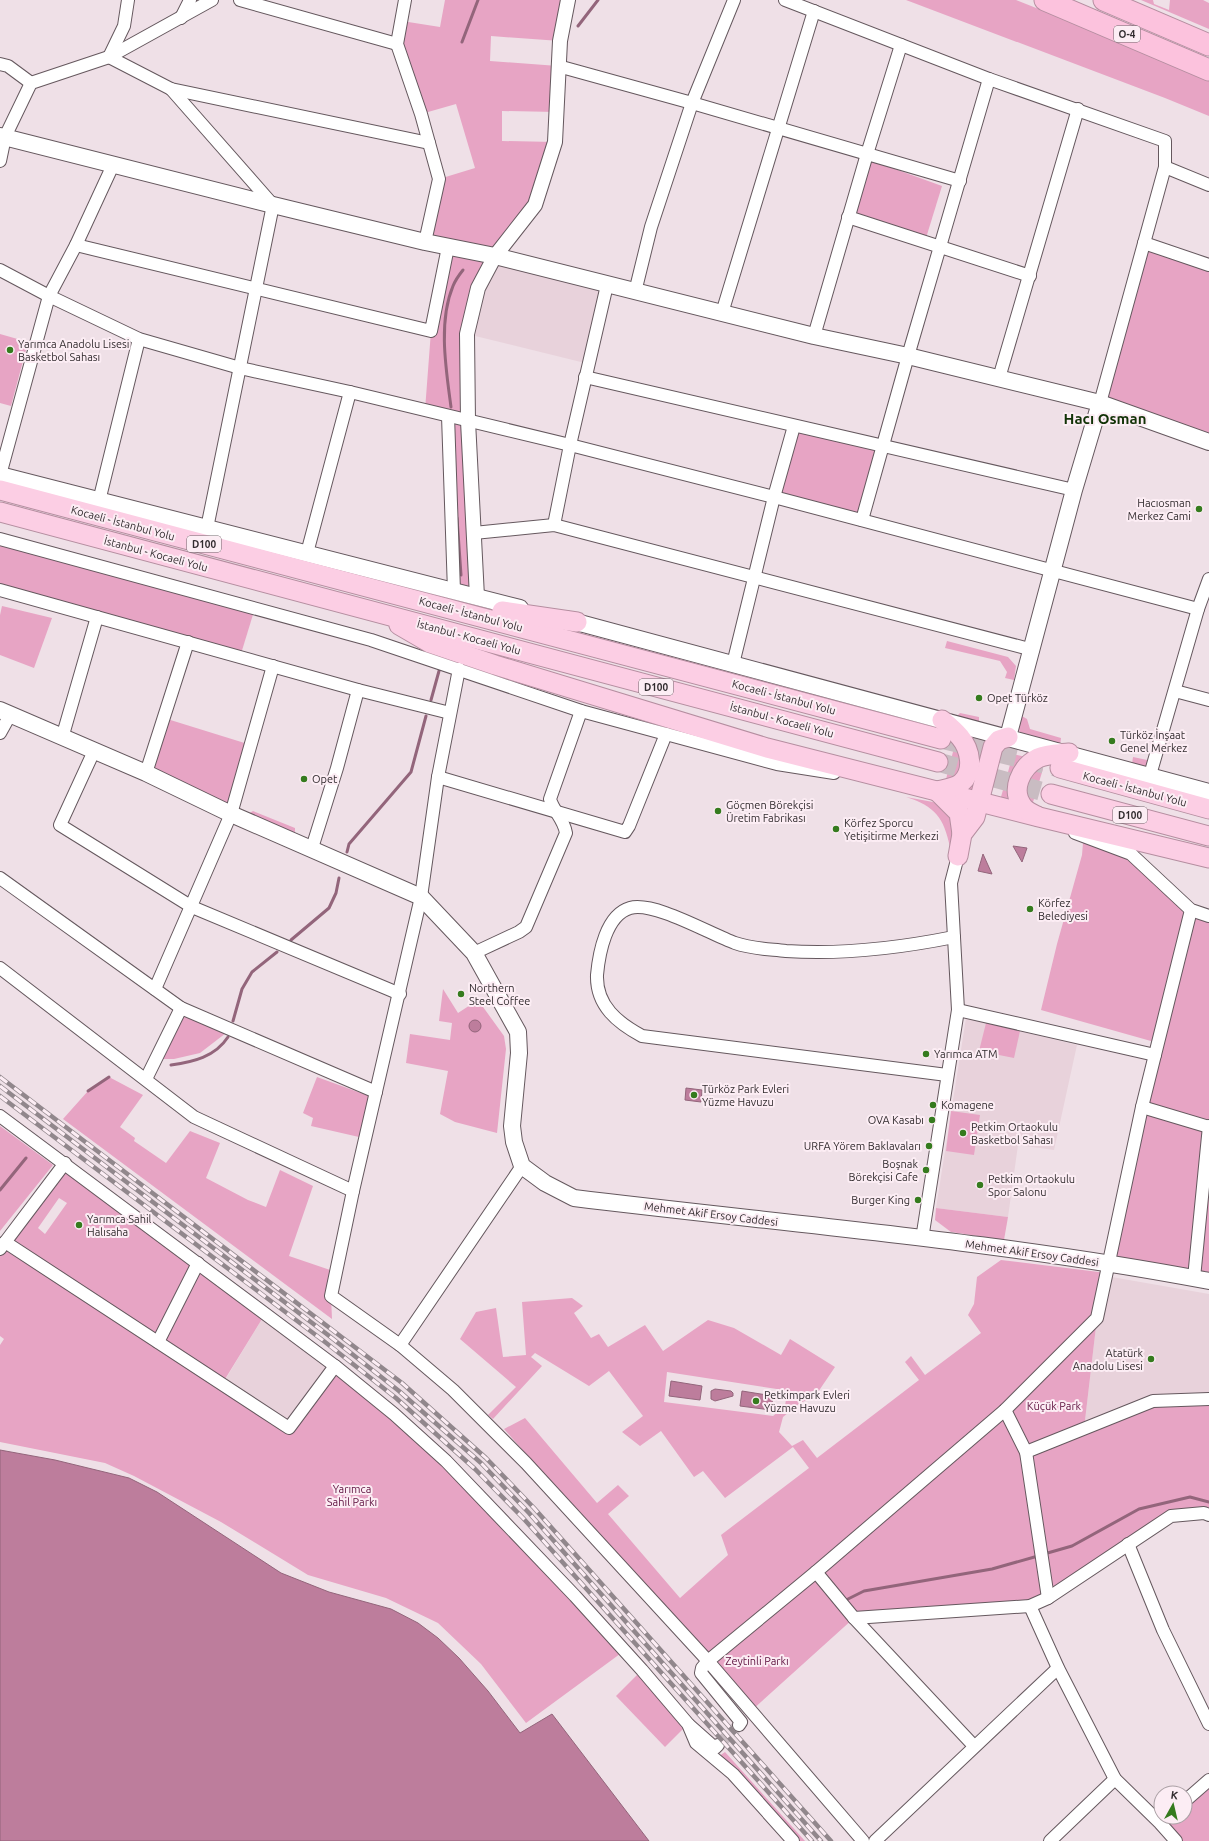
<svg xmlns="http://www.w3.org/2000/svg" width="1209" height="1841" font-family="Ubuntu,sans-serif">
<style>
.built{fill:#e8d2db}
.green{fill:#e7a4c4;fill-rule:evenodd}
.water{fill:#bd7d9c;stroke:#93657b}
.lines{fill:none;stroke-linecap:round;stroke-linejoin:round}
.stream{stroke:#93657b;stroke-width:3}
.minor-tunnel{stroke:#c9bcc2;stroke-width:12;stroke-dasharray:12 6;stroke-linecap:butt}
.trunk-tunnel{stroke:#c9bcc2;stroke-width:19;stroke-dasharray:19 10;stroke-linecap:butt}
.minor-casing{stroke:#65585e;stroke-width:14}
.tertiary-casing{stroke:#65585e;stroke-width:16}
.secondary-casing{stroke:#65585e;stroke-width:18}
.trunk-casing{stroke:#b58ea0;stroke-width:21}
.motorway-casing{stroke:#b58ea0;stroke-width:23}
.minor{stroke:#fff;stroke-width:12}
.tertiary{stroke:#fff;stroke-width:14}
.secondary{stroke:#fff;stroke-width:16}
.trunk{stroke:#fccee4;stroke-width:19}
.motorway{stroke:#fcc2dd;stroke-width:21}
.rail-casing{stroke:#91878c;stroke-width:4.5}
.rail{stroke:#fcedf4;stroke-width:3;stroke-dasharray:9;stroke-linecap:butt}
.poi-dot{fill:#357b1e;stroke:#fcedf4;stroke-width:1.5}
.labels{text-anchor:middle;stroke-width:4;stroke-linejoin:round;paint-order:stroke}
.shield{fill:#fcedf4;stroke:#6f666a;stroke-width:1}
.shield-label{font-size:10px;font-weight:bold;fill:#322c2f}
.poi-label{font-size:11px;fill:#322c2f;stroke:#fcedf4;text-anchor:start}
.street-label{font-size:11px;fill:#322c2f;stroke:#fcedf4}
.park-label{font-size:11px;fill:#5e113f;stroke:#fcedf4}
.district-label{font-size:15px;font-weight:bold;fill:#113206;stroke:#fcedf4}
</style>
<rect width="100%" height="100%" fill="#efe0e7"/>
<!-- built -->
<g class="built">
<path d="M 495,256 L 607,285 L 589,364 L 467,334 Z"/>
<path d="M 966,1018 L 1077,1045 L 1054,1150 L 1018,1145 L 1008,1217 L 936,1208 Z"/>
<path d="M 1106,1276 L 1209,1294 L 1209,1399 L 1084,1429 L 1097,1318 Z"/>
<path d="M 265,1314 L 335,1366 L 289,1428 L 222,1385 Z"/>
</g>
<!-- green -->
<g class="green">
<path d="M 445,0 L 568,0 L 560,41 L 491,36 L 490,61 L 558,66 L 556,112 L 502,111 L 502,141 L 555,142 L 535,205 L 495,256 L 467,334 L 477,597 L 454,591 L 448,416 L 425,410 L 431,331 L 448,247 L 425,242 L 439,179 L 475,168 L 456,104 L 421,114 L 397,44 L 402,21 L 440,27 Z"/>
<path d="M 906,0 L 1016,0 L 1152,54 L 1209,80 L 1209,116 L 1165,98 Z"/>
<path d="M 1141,0 L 1153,0 L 1154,4 L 1169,10 L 1170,0 L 1203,0 L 1209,3 L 1209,29 Z"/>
<path d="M 870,160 L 942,186 L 926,238 L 855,216 Z"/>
<path d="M 1144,243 L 1209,265 L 1209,442 L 1100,403 Z"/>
<path d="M 0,334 L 28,342 L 11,406 L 0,403 Z"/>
<path d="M 794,426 L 883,446 L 862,520 L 774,497 Z"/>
<path d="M 0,539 L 255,608 L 240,657 L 0,590 Z"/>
<path d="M 2,606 L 52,618 L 34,668 L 0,655 L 0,615 Z"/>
<path d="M 947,641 L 1008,657 L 1016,666 L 1014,680 L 1005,678 L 1007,672 L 1000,661 L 945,648 Z"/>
<path d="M 960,713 L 979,717 L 979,722 L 956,717 Z"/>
<path d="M 1020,715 L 1027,719 L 1030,729 L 1061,738 L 1060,746 L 1020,734 L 1018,723 Z"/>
<path d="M 164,718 L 251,745 L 231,814 L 146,773 Z"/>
<path d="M 955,744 L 961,748 L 963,773 L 945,783 Z"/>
<path d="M 971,744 L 988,748 L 976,793 L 961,790 Z"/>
<path d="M 1013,754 L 1026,757 L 1014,802 L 1001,797 Z"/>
<path d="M 1133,757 L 1152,761 L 1150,769 L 1132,764 Z"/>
<path d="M 1041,766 L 1043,769 L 1033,802 L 1030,804 L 1023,783 Z"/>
<path d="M 906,797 L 933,802 L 941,807 L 952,820 L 954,829 L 950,847 C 944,818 935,806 906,797 Z"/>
<path d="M 253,811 L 295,828 L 295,834 L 248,814 Z"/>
<path d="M 1083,843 L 1131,854 L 1176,896 L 1209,916 L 1209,1281 L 1109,1264 L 1158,1043 L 1041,1010 L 1057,944 L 1082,855 Z"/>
<path d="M 443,989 L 458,1013 L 478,1000 L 504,1036 L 506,1049 L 497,1133 L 455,1122 L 440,1114 L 448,1071 L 406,1063 L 410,1034 L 450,1040 L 452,1023 L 439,1021 Z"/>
<path d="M 181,1012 L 226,1033 L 200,1053 L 174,1059 L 159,1059 Z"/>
<path d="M 986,1023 L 1020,1031 L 1014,1058 L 979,1051 Z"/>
<path d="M 109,1077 L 143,1095 L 120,1127 L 135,1138 L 134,1141 L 166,1163 L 190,1131 L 220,1143 L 206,1178 L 248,1200 L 266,1207 L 280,1170 L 313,1186 L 289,1256 L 336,1272 L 331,1296 L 332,1319 L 63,1119 L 88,1091 Z"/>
<path d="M 317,1077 L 369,1096 L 359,1137 L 311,1126 L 313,1118 L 303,1113 Z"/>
<path d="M 951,1111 L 980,1115 L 974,1155 L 946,1151 Z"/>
<path d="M 0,1126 L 53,1165 L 0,1231 Z"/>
<path d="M 65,1163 L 265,1314 L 222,1384 L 289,1428 L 335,1366 L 394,1414 L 624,1651 L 526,1723 L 481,1664 L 438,1623 L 386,1598 L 308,1575 L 221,1522 L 134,1476 L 105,1463 L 0,1442 L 0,1345 L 4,1339 L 0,1336 L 0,1249 ZM 59,1198 L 67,1203 L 45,1234 L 38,1228 Z"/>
<path d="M 936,1208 L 1008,1217 L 1004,1240 L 951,1232 L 935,1220 Z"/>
<path d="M 1001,1260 L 1107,1273 L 1097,1318 L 1084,1429 L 1153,1401 L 1209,1399 L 1209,1515 L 1171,1516 L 1030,1606 L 854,1618 L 751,1711 L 504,1429 L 525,1418 L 597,1503 L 618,1485 L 629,1496 L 608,1514 L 680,1598 L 728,1555 L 721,1535 L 809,1468 L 793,1447 L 725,1498 L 703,1471 L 694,1477 L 661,1431 L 640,1446 L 622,1432 L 643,1416 L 609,1371 L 589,1386 L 535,1353 L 531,1357 L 542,1366 L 493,1419 L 488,1415 L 516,1387 L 460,1339 L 476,1312 L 496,1308 L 503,1357 L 526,1355 L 522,1302 L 572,1298 L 583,1306 L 574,1313 L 591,1338 L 599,1334 L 608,1347 L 645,1325 L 663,1351 L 708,1320 L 734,1328 L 781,1355 L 790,1339 L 835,1367 L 816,1395 L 667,1372 L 664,1402 L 773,1416 L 785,1406 L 787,1393 L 814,1397 L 800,1403 L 783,1417 L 779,1432 L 792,1446 L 803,1440 L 817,1458 L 919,1380 L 905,1362 L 911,1356 L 925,1375 L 981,1333 L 968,1315 L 974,1304 L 977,1277 Z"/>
<path d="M 642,1670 L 688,1724 L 665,1747 L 616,1696 Z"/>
<path d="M 725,1752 L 805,1841 L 786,1841 L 715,1759 Z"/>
<path d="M 1209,1780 L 1209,1841 L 1176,1841 L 1160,1823 L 1167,1817 L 1185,1817 L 1185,1801 Z"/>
</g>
<!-- water -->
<g class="water">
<path d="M 1013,846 L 1027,848 L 1022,862 Z"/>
<path d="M 983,854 L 992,874 L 978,871 Z"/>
<circle cx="475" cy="1026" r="6"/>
<path d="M 686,1088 L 702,1090 L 701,1102 L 685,1100 Z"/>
<path d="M 671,1381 L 702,1386 L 700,1400 L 669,1396 Z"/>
<path d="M 715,1389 L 731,1391 L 733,1393 L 733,1396 L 715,1401 L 711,1399 L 711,1391 Z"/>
<path d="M 742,1391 L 773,1396 L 771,1410 L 740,1406 Z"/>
<path d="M 0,1450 L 55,1460 L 129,1478 L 157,1492 L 281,1573 L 329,1592 L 391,1609 L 418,1623 L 438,1638 L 459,1658 L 488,1691 L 520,1733 L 552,1714 L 649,1841 L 0,1841 Z"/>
</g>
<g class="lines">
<!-- stream -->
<g class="stream">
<path d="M 578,26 L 598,0"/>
<path d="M 462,42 L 478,0"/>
<path d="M 451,407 C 446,369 438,322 453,286 C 455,281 459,275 463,270"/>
<path d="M 457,518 L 461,575"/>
<path d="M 431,700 L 439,671"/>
<path d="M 347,852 L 349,844 L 411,772 L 426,716"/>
<path d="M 291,940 L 329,908 L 336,893 L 339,878"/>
<path d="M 233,1021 L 242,989 L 252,972 L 277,952"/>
<path d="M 171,1065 C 193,1062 215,1057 228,1037"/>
<path d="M 88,1091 L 109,1077"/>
<path d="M 0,1190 L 26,1158"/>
<path d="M 1044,1554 L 1072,1546 L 1139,1509 L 1190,1497 L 1209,1502"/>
<path d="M 848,1599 L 864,1591 L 992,1569 L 1038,1556"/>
</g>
<!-- minor-tunnel -->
<path class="minor-tunnel" d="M 718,1745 L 739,1725"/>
<!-- trunk-tunnel -->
<g class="trunk-tunnel">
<path d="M 941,739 L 1060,768"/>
<path d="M 938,762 L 1051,794"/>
</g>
<!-- minor casing -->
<g class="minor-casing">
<g id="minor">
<path d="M 128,0 L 124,26 L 109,57 L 171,89 L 429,143"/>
<path d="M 240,0 L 397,44"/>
<path d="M 405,0 L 397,44 L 421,114 L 439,179 L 425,242"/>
<path d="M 785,0 L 989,79 L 1165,141 L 1165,167 L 1100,403"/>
<path d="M 181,18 L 190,0"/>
<path d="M 0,64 L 8,66 L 31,83"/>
<path d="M 558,66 L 692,103 L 960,181"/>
<path d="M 171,89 L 273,205 L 207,528"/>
<path d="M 0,161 L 5,137 L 31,83 L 109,57 L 212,0"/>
<path d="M 1165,167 L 1209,185"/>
<path d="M 848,217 L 1030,276"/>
<path d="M 1144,243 L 1209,265"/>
<path d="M 76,245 L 431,331 L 448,247"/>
<path d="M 0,270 L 49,296 L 139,339 L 240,368 L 350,392 L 570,445 L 774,497 L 1198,609"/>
<path d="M 635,292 L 651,227 L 692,103 L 734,0"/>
<path d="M 722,313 L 814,11"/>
<path d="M 814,336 L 867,154 L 901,45"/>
<path d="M 585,377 L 1074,490"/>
<path d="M 999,378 L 1078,109"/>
<path d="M 448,416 L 454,591"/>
<path d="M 0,475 L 49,296 L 76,245 L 113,165"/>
<path d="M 99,501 L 139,339"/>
<path d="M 862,520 L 908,356 L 989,79"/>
<path d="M 554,525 L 570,445 L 607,285"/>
<path d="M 474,533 L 554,525 L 1033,650"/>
<path d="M 0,539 L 371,640 L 581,711 L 777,764 L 834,773"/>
<path d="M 307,553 L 350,392"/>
<path d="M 0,590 L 358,690 L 450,713"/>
<path d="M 733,664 L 774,497 L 794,426"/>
<path d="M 459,669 L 438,777 L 421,897 L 353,1191 L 331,1296 L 400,1345 L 453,1390 L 526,1463 L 708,1661 L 863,1841"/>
<path d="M 1175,691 L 1209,700"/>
<path d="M 0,733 L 10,715"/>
<path d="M 62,738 L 97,617"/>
<path d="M 94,751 L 60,825 L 192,907 L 400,994"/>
<path d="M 146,773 L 188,642"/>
<path d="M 1150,775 L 1198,609 L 1209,579"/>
<path d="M 438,777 L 625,832 L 629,826 L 666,734"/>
<path d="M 1075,833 L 1131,854 L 1191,910 L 1209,916"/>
<path d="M 312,848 L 337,768 L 358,690"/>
<path d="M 0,878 L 181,1008 L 376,1092"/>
<path d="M 474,953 L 519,932 L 526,927 L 566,833 C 564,819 553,811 550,799 L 581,711"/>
<path d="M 0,968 L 194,1117 L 353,1191"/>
<path d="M 155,989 L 231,814 L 273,666"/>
<path d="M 958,1010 L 1155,1055"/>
<path d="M 947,1075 L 642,1036 C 618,1023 596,1006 597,975 C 599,953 606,915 630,908 C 654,901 710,934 735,943 C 752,949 768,949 786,951 C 842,955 899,948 954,937"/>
<path d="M 146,1079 L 181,1008"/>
<path d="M 1142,1107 L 1209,1127"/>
<path d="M 0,1116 L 335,1366 L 394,1414 L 446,1461 L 575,1596 L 642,1670 L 688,1724 L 696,1743 L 733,1774 L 793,1841"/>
<path d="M 922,1239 L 958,1010 L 951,883 L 958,856"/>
<path d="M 5,1242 L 289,1428 L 335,1366"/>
<path d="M 0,1249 L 65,1163"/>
<path d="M 1194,1278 L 1209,1126"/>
<path d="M 158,1342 L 198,1263"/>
<path d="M 400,1345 L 522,1166"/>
<path d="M 1005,1410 L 1026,1452 L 1048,1598"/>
<path d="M 1026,1452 L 1153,1401 L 1209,1399"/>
<path d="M 1128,1544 L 1163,1630 L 1209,1724"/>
<path d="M 816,1572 L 854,1618 L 974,1746"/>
<path d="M 1030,1606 L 1058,1668 L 1115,1779 L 1160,1823 L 1176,1841"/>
<path d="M 854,1618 L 1030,1606 L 1048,1598 L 1171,1516 L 1204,1513 L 1209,1515"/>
<path d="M 689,1725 L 715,1748 L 718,1745"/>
<path d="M 739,1725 L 741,1722 L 701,1673 L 702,1668 L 708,1661 L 816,1572 L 1005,1410 L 1097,1318 L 1142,1107 L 1191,910"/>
<path d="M 1185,1801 L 1209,1780"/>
<path d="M 875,1841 L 1058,1668"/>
<path d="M 1050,1841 L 1115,1779"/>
</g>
</g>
<!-- tertiary casing -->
<g class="tertiary-casing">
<path id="tertiary" d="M 477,597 L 468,421 L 467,334 L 478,288 L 495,256 L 535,205 L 555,142 L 560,41 L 568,0"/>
</g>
<!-- secondary casing -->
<g class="secondary-casing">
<g id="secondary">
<path d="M 0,136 L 273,205 L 425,242 L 495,256 L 814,336 L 908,356 L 1100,403 L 1209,442"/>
<path d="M 0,475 L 520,608"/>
<path d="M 565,619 L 1209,792"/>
<path d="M 0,710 L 146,773 L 231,814 L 421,897 L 474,953 L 518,1032 L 519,1053 L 512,1126 L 514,1142 L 522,1166 L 545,1183 L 574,1198 C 786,1224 999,1241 1209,1281"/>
<path d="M 1008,737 L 1074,490 L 1100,403"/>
</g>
</g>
<!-- trunk casing -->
<g class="trunk-casing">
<g id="trunk">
<path d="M 0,490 L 941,739"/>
<path d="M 0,512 L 938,762"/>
<path d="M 502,611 L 577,622"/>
<path d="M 399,625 L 430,643 L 495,665 L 767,748 L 1039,817 L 1209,858"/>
<path d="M 1060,768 L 1209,809"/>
<path d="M 937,791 C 945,789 955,788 961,783 C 975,771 970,749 960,737 C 955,731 948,725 942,720"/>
<path d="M 938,792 L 959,813 L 962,834"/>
<path d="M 1051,794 L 1209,836"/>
<path d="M 1037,816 C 1033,814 1028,812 1024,808 C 1009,791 1021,767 1038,758 C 1047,754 1058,754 1069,753"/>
<path d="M 958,856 L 962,834 L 975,817 L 993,747 L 999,740 L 1008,737"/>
</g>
</g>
<!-- motorway casing -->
<g class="motorway-casing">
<g id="motorway">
<path d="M 1045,0 L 1209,70"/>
<path d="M 1104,0 L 1209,45"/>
</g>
</g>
<!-- minor -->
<use href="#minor" class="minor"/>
<!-- tertiary -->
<use href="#tertiary" class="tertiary"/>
<!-- secondary -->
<use href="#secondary" class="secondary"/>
<!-- trunk -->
<use href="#trunk" class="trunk"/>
<!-- motorway -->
<use href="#motorway" class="motorway"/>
<!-- rail casing -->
<g class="rail-casing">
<g id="rail">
<path d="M 0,1077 L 402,1383 L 486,1458 L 534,1508 L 831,1841"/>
<path d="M 0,1086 L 328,1335 L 399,1391 L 481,1463 L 529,1513 L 821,1841"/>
<path d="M 0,1096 L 325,1342 L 396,1398 L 475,1469 L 523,1518 L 812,1841"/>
</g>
</g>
<!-- rail -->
<use href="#rail" class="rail"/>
</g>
<!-- markers -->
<g class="poi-dot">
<circle cx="10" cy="350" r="4"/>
<circle cx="1199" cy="509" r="4"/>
<circle cx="979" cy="698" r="4"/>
<circle cx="1112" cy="741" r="4"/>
<circle cx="304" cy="779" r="4"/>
<circle cx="718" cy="811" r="4"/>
<circle cx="836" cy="829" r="4"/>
<circle cx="1030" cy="909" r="4"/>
<circle cx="461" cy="994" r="4"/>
<circle cx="926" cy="1054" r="4"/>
<circle cx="694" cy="1095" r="4"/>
<circle cx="933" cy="1105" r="4"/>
<circle cx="932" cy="1120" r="4"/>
<circle cx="963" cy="1133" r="4"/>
<circle cx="929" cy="1146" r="4"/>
<circle cx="926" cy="1170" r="4"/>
<circle cx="980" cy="1185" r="4"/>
<circle cx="918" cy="1200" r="4"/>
<circle cx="79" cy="1225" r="4"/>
<circle cx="1151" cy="1359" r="4"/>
<circle cx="756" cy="1401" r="4"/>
</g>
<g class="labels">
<!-- shield labels -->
<g class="shield">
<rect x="1114" y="26" width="26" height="16" rx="3"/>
<rect x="187" y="536" width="34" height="16" rx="3"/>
<rect x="639" y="679" width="34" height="16" rx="3"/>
<rect x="1113" y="807" width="34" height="16" rx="3"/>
</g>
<g class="shield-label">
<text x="1127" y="38">O-4</text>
<text x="204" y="548">D100</text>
<text x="656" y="691">D100</text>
<text x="1130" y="819">D100</text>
</g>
<!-- poi labels -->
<g class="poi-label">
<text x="18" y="348">Yarımca Anadolu Lisesi<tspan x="18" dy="13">Basketbol Sahası</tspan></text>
<text x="1191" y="507" text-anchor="end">Hacıosman<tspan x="1191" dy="13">Merkez Cami</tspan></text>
<text x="987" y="702">Opet Türköz</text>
<text x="1120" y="739">Türköz İnşaat<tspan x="1120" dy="13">Genel Merkez</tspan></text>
<text x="312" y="783">Opet</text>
<text x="726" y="809">Göçmen Börekçisi<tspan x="726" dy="13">Üretim Fabrikası</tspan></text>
<text x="844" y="827">Körfez Sporcu<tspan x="844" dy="13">Yetişitirme Merkezi</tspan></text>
<text x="1038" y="907">Körfez<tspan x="1038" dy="13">Belediyesi</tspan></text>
<text x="469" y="992">Northern<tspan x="469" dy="13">Steel Coffee</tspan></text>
<text x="934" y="1058">Yarımca ATM</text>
<text x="702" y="1093">Türköz Park Evleri<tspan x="702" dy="13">Yüzme Havuzu</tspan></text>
<text x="941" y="1109">Komagene</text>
<text x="924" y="1124" text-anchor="end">OVA Kasabı</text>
<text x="971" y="1131">Petkim Ortaokulu<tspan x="971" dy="13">Basketbol Sahası</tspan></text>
<text x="921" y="1150" text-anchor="end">URFA Yörem Baklavaları</text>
<text x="918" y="1168" text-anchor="end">Boşnak<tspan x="918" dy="13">Börekçisi Cafe</tspan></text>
<text x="988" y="1183">Petkim Ortaokulu<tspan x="988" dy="13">Spor Salonu</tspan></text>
<text x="910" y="1204" text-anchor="end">Burger King</text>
<text x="87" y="1223">Yarımca Sahil<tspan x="87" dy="13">Halısaha</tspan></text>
<text x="1143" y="1357" text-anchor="end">Atatürk<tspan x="1143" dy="13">Anadolu Lisesi</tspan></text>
<text x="764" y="1399">Petkimpark Evleri<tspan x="764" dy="13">Yüzme Havuzu</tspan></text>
</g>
<!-- street labels -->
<g class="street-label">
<text transform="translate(123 523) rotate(15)" y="4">Kocaeli - İstanbul Yolu</text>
<text transform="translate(156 554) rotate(15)" y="4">İstanbul - Kocaeli Yolu</text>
<text transform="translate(471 614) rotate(15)" y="4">Kocaeli - İstanbul Yolu</text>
<text transform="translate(469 637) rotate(15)" y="4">İstanbul - Kocaeli Yolu</text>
<text transform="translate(784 697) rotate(15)" y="4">Kocaeli - İstanbul Yolu</text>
<text transform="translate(782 720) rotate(15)" y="4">İstanbul - Kocaeli Yolu</text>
<text transform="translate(1135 789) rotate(15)" y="4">Kocaeli - İstanbul Yolu</text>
<text transform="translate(711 1214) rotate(7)" y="4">Mehmet Akif Ersoy Caddesi</text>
<text transform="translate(1032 1253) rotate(8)" y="4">Mehmet Akif Ersoy Caddesi</text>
</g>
<!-- park labels -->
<g class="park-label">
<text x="1054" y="1410">Küçük Park</text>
<text x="352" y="1493">Yarımca<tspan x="352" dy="13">Sahil Parkı</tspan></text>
<text x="757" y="1665">Zeytinli Parkı</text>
</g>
<!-- district labels -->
<g class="district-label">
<text x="1105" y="424">Hacı Osman</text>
</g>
</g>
<!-- north arrow -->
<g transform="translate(1173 1805) rotate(8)"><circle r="19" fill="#fcedf4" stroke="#aba0a5"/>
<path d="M0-3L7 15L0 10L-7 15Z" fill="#357b1e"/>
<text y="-6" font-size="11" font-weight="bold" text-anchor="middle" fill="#322c2f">K</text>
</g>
</svg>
